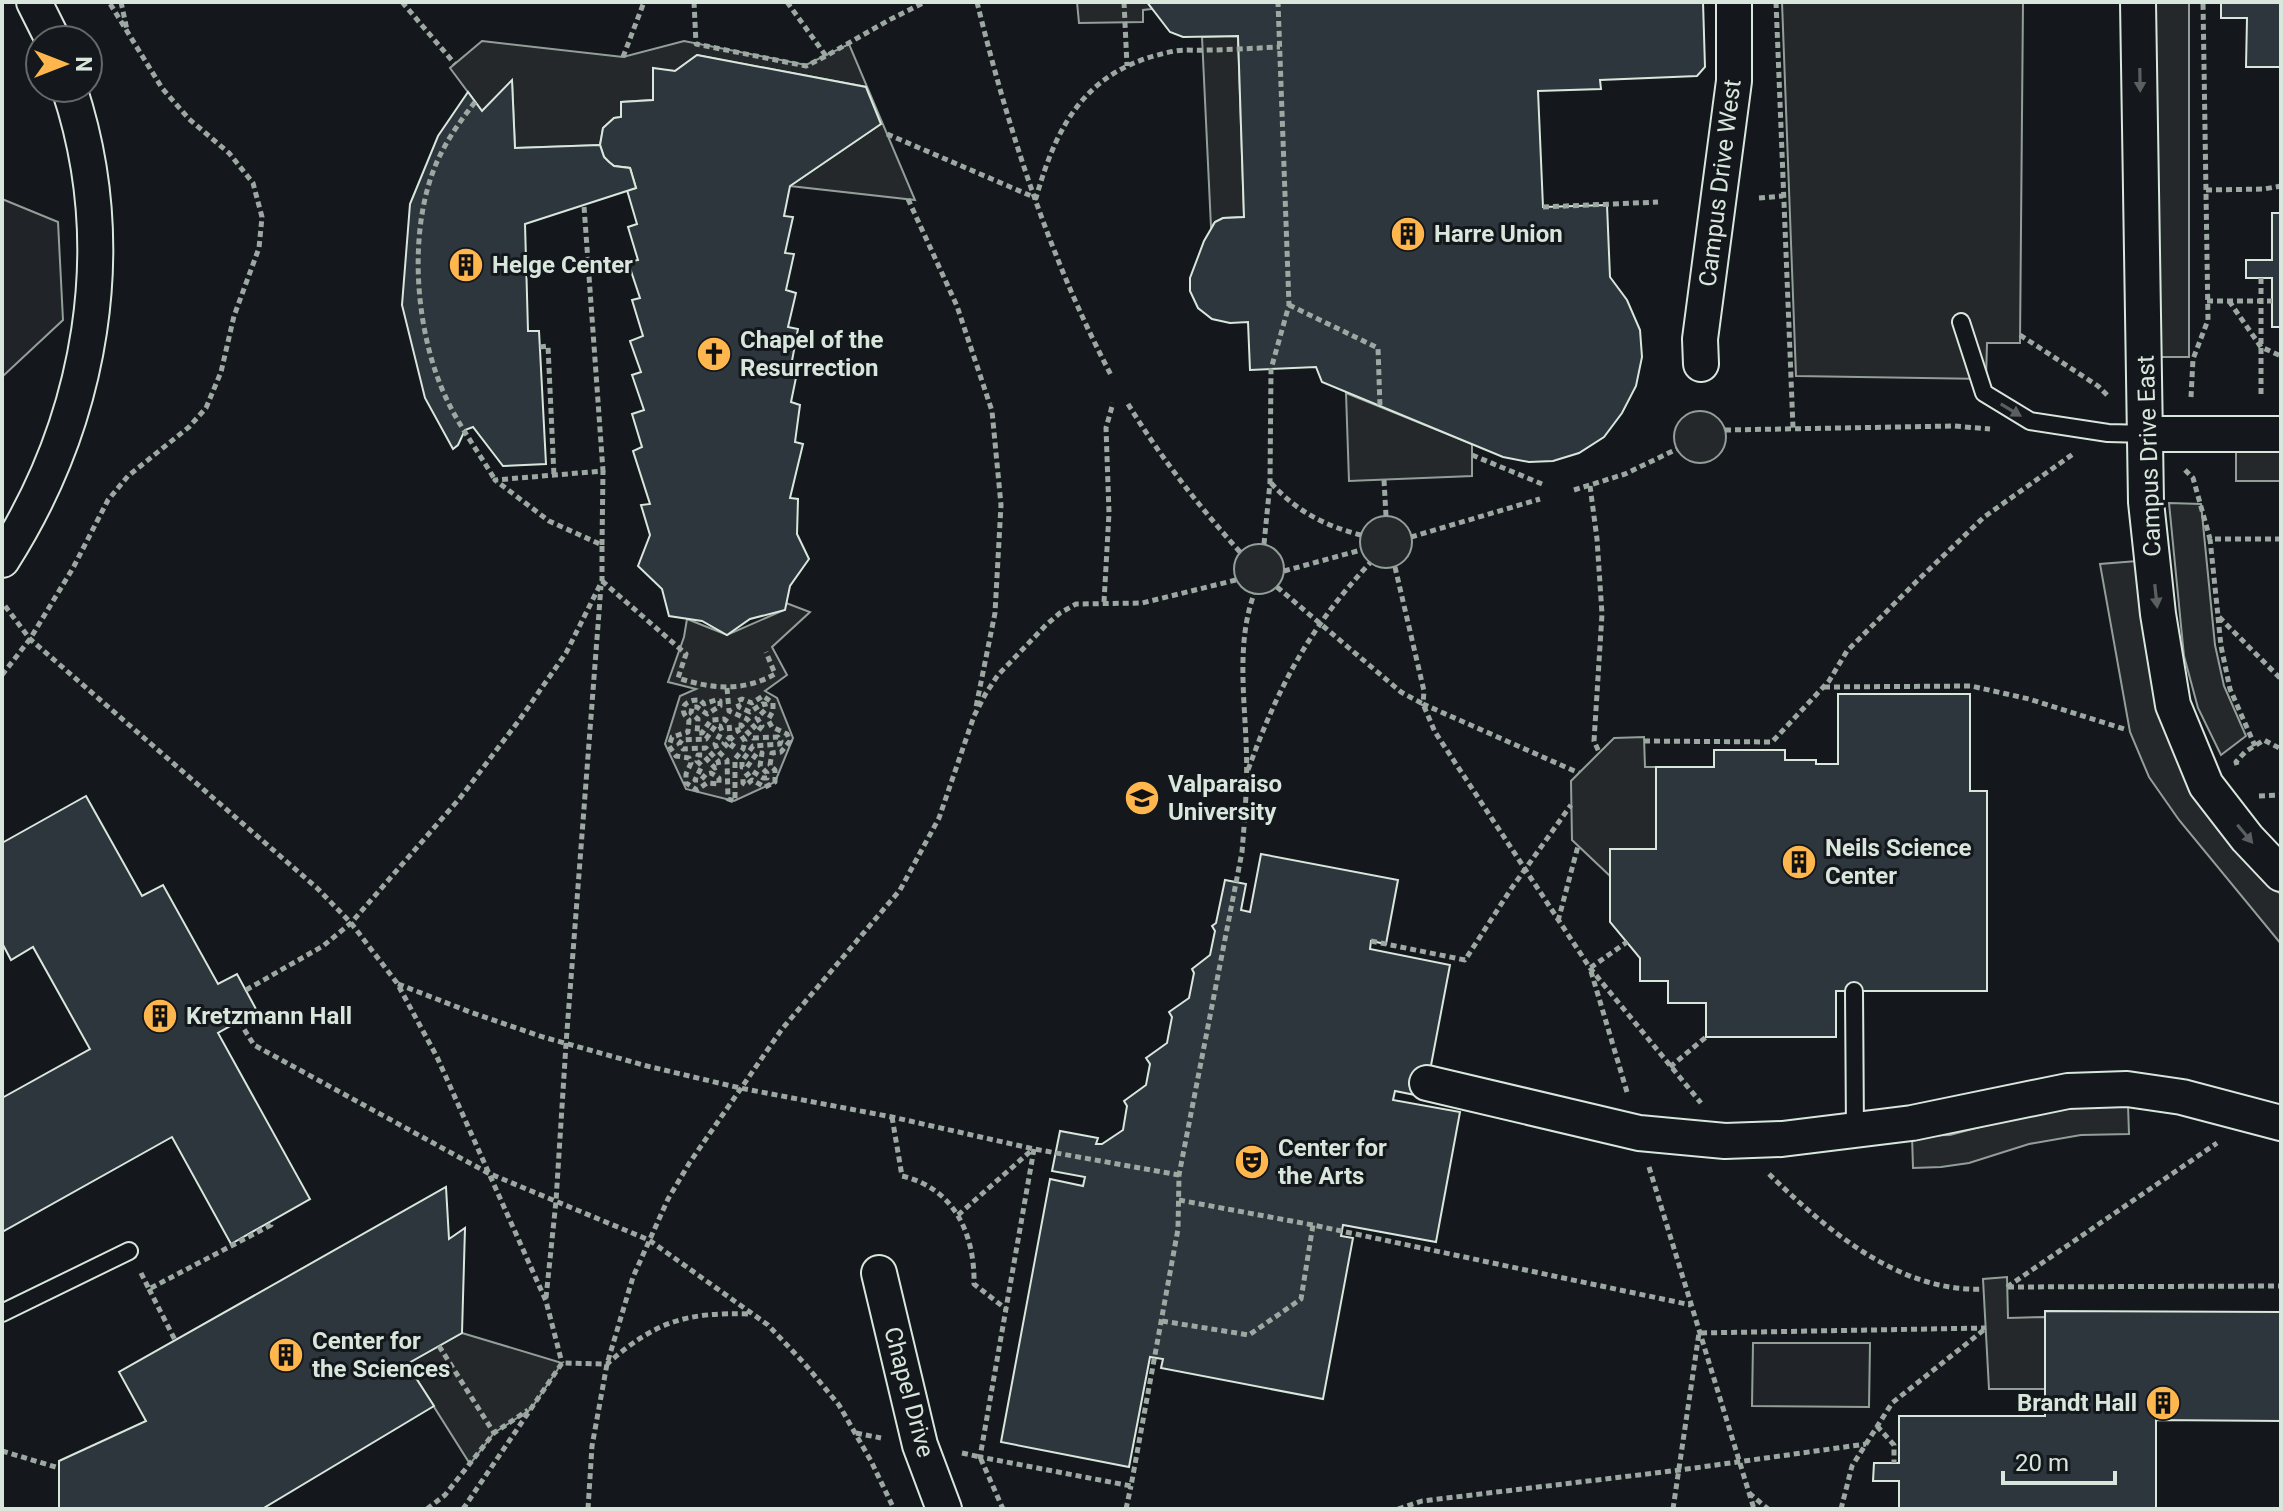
<svg xmlns="http://www.w3.org/2000/svg" width="2283" height="1511" font-family="Roboto,sans-serif">
<style>
.green{fill:#202428;stroke:#939e99;stroke-width:2}
.parking{fill:#24282b;stroke:#939e99;stroke-width:2}
.building{fill:#2c363c;stroke:#d8e6dc;stroke-width:2}
.lines{fill:none;stroke-linecap:round;stroke-linejoin:round}
.service-casing{stroke:#d8e6dc;stroke-width:20}
.minor-casing{stroke:#d8e6dc;stroke-width:38}
.path{stroke:#9da8a2;stroke-width:5;stroke-dasharray:6 4;stroke-linecap:butt}
.service{stroke:#14181c;stroke-width:16}
.minor{stroke:#14181c;stroke-width:34}
.oneway{fill:#59605f}
.labels{text-anchor:middle;stroke-width:6;stroke-linejoin:round;paint-order:stroke}
.street-label{font-size:24px;fill:#d8e6dc;stroke:#14181c}
.poi-label{font-size:24px;font-weight:bold;fill:#d8e6dc;stroke:#14181c;text-anchor:start}
</style>
<rect width="100%" height="100%" fill="#14181c"/>
<!-- green -->
<g class="green">
<path d="M 2,199 L 58,222 L 63,320 L 2,377 Z"/>
<path d="M 1753,1343 L 1870,1343 L 1869,1407 L 1752,1406 Z"/>
</g>
<!-- parking -->
<g class="parking">
<path d="M 1077,2 L 1147,2 L 1152,9 L 1143,10 L 1143,22 L 1079,23 Z"/>
<path d="M 1782,2 L 2023,2 L 2020,343 L 1987,343 L 1986,379 L 1796,376 Z"/>
<path d="M 2155,2 L 2189,2 L 2189,357 L 2156,357 Z"/>
<path d="M 1238,36 L 1244,217 L 1223,218 L 1215,222 L 1211,227 L 1202,37 Z"/>
<path d="M 482,41 L 623,57 L 684,41 L 806,65 L 849,44 L 915,200 L 790,186 L 881,124 L 866,87 L 697,55 L 675,71 L 653,69 L 653,100 L 621,102 L 621,117 L 614,118 L 603,128 L 600,145 L 515,148 L 512,81 L 482,111 L 450,68 Z"/>
<path d="M 1346,393 L 1472,444 L 1472,476 L 1349,481 Z"/>
<circle cx="1700" cy="437" r="26"/>
<rect x="2236" y="446" width="45" height="35"/>
<path d="M 2169,503 L 2201,504 L 2215,645 L 2224,686 L 2246,736 L 2221,755 L 2198,708 L 2184,656 Z"/>
<circle cx="1386" cy="542" r="26"/>
<circle cx="1259" cy="569" r="25"/>
<path d="M 2137,561 L 2236,841 L 2281,895 L 2281,944 L 2179,820 L 2149,777 L 2130,732 L 2100,564 Z"/>
<path d="M 786,603 L 810,612 L 772,647 L 787,675 L 765,691 L 777,698 L 793,738 L 775,782 L 734,801 L 686,789 L 665,744 L 680,696 L 696,689 L 668,682 L 684,637 L 687,619 L 727,635 L 784,610 Z"/>
<path d="M 1644,737 L 1645,767 L 1656,767 L 1656,849 L 1610,876 L 1572,840 L 1571,781 L 1614,738 Z"/>
<path d="M 2128,1105 L 2129,1134 L 2081,1135 L 2029,1144 L 1969,1163 L 1941,1167 L 1913,1168 L 1912,1136 L 1950,1135 L 2047,1109 Z"/>
<path d="M 2007,1277 L 2008,1318 L 2045,1317 L 2045,1389 L 1989,1389 L 1983,1279 Z"/>
<path d="M 462,1333 L 562,1363 L 531,1409 L 494,1433 L 470,1464 L 407,1364 Z"/>
</g>
<!-- building -->
<g class="building">
<path d="M 1147,2 L 1703,2 L 1705,67 L 1697,76 L 1600,80 L 1601,89 L 1538,91 L 1543,207 L 1607,205 L 1610,277 L 1627,300 L 1640,330 L 1642,357 L 1636,386 L 1622,413 L 1604,437 L 1579,453 L 1553,461 L 1529,462 L 1503,457 L 1322,382 L 1316,367 L 1250,370 L 1248,322 L 1230,323 L 1212,319 L 1198,308 L 1190,291 L 1190,278 L 1204,241 L 1215,222 L 1223,218 L 1244,217 L 1238,36 L 1183,37 L 1170,32 Z"/>
<path d="M 2221,2 L 2281,2 L 2281,67 L 2246,67 L 2247,18 L 2221,18 Z"/>
<path d="M 697,55 L 866,87 L 881,124 L 790,186 L 784,216 L 793,217 L 785,253 L 794,254 L 786,290 L 796,293 L 788,327 L 798,329 L 791,366 L 798,368 L 791,402 L 800,405 L 795,442 L 803,444 L 790,498 L 798,499 L 797,534 L 809,559 L 790,586 L 785,610 L 750,619 L 727,635 L 702,621 L 669,616 L 662,589 L 638,566 L 650,535 L 641,505 L 650,504 L 633,451 L 642,447 L 632,414 L 644,410 L 632,375 L 641,372 L 630,341 L 643,336 L 632,300 L 640,298 L 628,262 L 638,260 L 628,227 L 637,224 L 627,190 L 636,188 L 630,168 L 614,166 L 609,162 L 604,157 L 600,145 L 603,128 L 614,118 L 621,117 L 621,102 L 653,100 L 653,68 L 675,71 Z"/>
<path d="M 512,80 L 515,148 L 600,145 L 604,157 L 609,162 L 614,166 L 630,168 L 636,188 L 525,224 L 528,331 L 539,331 L 546,464 L 503,466 L 473,427 L 465,430 L 458,445 L 453,449 L 425,398 L 402,305 L 410,204 L 438,136 L 468,92 L 482,111 Z"/>
<path d="M 2272,213 L 2281,213 L 2281,327 L 2272,327 L 2272,278 L 2246,278 L 2246,260 L 2272,260 Z"/>
<path d="M 1838,694 L 1970,694 L 1970,791 L 1987,791 L 1987,991 L 1836,991 L 1836,1037 L 1706,1037 L 1706,1003 L 1668,1003 L 1668,981 L 1640,981 L 1640,958 L 1610,922 L 1610,849 L 1656,849 L 1656,767 L 1714,767 L 1714,750 L 1785,750 L 1785,760 L 1816,760 L 1816,764 L 1838,764 Z"/>
<path d="M 86,796 L 142,896 L 163,885 L 218,984 L 237,974 L 257,1011 L 218,1033 L 310,1199 L 231,1244 L 172,1137 L 2,1232 L 2,1098 L 90,1049 L 33,947 L 11,960 L 2,943 L 2,843 Z"/>
<path d="M 1261,854 L 1398,880 L 1386,944 L 1371,941 L 1370,949 L 1450,965 L 1425,1097 L 1395,1091 L 1393,1100 L 1460,1112 L 1436,1242 L 1343,1225 L 1341,1236 L 1353,1238 L 1323,1399 L 1161,1368 L 1163,1359 L 1150,1357 L 1129,1467 L 1001,1442 L 1050,1179 L 1083,1186 L 1085,1177 L 1052,1171 L 1060,1131 L 1098,1138 L 1096,1144 L 1102,1144 L 1123,1130 L 1127,1106 L 1124,1101 L 1146,1085 L 1150,1064 L 1146,1058 L 1167,1043 L 1172,1017 L 1169,1012 L 1189,998 L 1194,973 L 1192,969 L 1210,955 L 1215,931 L 1212,926 L 1216,923 L 1225,880 L 1246,884 L 1241,910 L 1250,912 Z"/>
<path d="M 446,1187 L 449,1239 L 465,1228 L 462,1333 L 407,1364 L 434,1406 L 262,1509 L 59,1509 L 59,1461 L 146,1421 L 119,1372 Z"/>
<path d="M 2045,1311 L 2281,1312 L 2281,1421 L 2156,1420 L 2156,1509 L 1899,1509 L 1899,1481 L 1873,1481 L 1874,1463 L 1899,1463 L 1899,1416 L 2045,1416 Z"/>
</g>
<g class="lines">
<!-- service casing -->
<g class="service-casing">
<g id="service">
<path d="M 1961,322 L 1984,393 L 2030,421 L 2108,433 L 2147,434"/>
<path d="M 1854,991 L 1855,1130"/>
<path d="M 2,1313 L 129,1251"/>
</g>
</g>
<!-- minor casing -->
<g class="minor-casing">
<g id="minor">
<path d="M 34,2 L 53,40"/>
<path d="M 2138,2 L 2146,502 L 2158,614 L 2173,705 L 2206,785 L 2247,838 L 2281,874"/>
<path d="M 1701,364 L 1700,339 L 1734,81 L 1734,2"/>
<path d="M 2147,434 L 2281,434"/>
<path d="M 2,560 C 92,419 122,247 69,88"/>
<path d="M 1427,1083 L 1639,1133 L 1725,1141 L 1782,1139 L 1912,1123 L 2068,1091 L 2127,1089 L 2182,1097 L 2281,1123"/>
<path d="M 879,1273 L 920,1445 L 944,1509"/>
</g>
</g>
<!-- path -->
<g class="path">
<path d="M 121,2 L 127,30"/>
<path d="M 402,2 L 455,64"/>
<path d="M 694,2 L 696,44 L 806,66 L 826,56"/>
<path d="M 787,2 L 826,56 L 889,20 L 925,2"/>
<path d="M 977,2 C 1008,129 1050,259 1111,375"/>
<path d="M 1124,2 L 1127,66"/>
<path d="M 1776,2 L 1793,428"/>
<path d="M 623,57 L 644,2"/>
<path d="M 475,102 C 460,121 446,141 436,164 C 407,233 415,335 448,402 C 461,429 480,454 495,480"/>
<path d="M 887,134 L 1036,198 C 1058,120 1089,67 1175,51 C 1185,49 1196,51 1206,50 C 1230,50 1255,48 1280,47"/>
<path d="M 2206,190 L 2264,189 L 2281,186"/>
<path d="M 1759,198 L 1783,196"/>
<path d="M 908,199 L 957,306 L 992,411 L 1001,505 L 995,613 L 976,707"/>
<path d="M 1543,207 L 1658,202"/>
<path d="M 2261,278 L 2261,398"/>
<path d="M 2207,301 L 2272,301"/>
<path d="M 2229,301 L 2261,347 L 2281,356"/>
<path d="M 1289,305 L 1378,348 L 1380,407"/>
<path d="M 2020,335 L 2098,386 L 2108,396"/>
<path d="M 540,347 L 548,346 L 554,476"/>
<path d="M 2191,397 L 2193,359 L 2208,320 L 2203,2"/>
<path d="M 1128,404 C 1161,458 1198,505 1240,552"/>
<path d="M 1725,430 L 1954,426 L 1990,429"/>
<path d="M 1472,455 L 1542,484"/>
<path d="M 2185,470 L 2193,478 L 2210,539"/>
<path d="M 1384,480 L 1386,516"/>
<path d="M 1271,483 C 1296,511 1325,526 1361,535"/>
<path d="M 1590,486 L 1597,539 L 1602,614 L 1594,741 L 1599,752"/>
<path d="M 1574,490 L 1625,474 L 1677,449"/>
<path d="M 1411,537 L 1540,499"/>
<path d="M 2281,539 L 2210,539 L 2218,616 L 2281,679"/>
<path d="M 1264,544 L 1270,483 L 1271,369 L 1289,305 L 1278,2"/>
<path d="M 602,545 L 603,471"/>
<path d="M 1395,567 L 1424,691 L 1423,704 L 1579,773"/>
<path d="M 1284,571 L 1361,550"/>
<path d="M 602,581 L 686,654 L 678,678 C 712,689 743,692 775,674 L 766,652"/>
<path d="M 1277,587 L 1401,692 L 1423,704 L 1435,732 L 1590,968 L 1701,1103"/>
<path d="M 1104,602 L 1109,513 L 1106,428 L 1113,403"/>
<path d="M 5,606 L 30,639 L 317,888 L 351,923 L 397,983 L 437,1057 L 546,1301 L 562,1363"/>
<path d="M 2218,617 L 2221,646 L 2230,689 L 2255,746"/>
<path d="M 2,675 L 30,639 L 73,568 L 108,500 L 128,476 L 189,427 L 206,408 L 221,372 L 234,316 L 259,248 L 262,217 L 253,183 L 229,153 L 189,119 L 162,88 L 109,2"/>
<path d="M 1824,687 L 1971,686 L 2029,699 L 2124,729"/>
<path d="M 727,688 L 729,711 L 747,719 L 758,731 L 762,726 L 757,718 L 766,709 L 765,704 L 762,704 L 750,712 L 739,707 L 737,701 L 742,699 L 752,703 L 763,696 L 773,703 L 773,711 L 768,720 L 772,727 L 787,734 L 790,741 L 781,752 L 772,753 L 770,765 L 775,770 L 775,782 L 765,787 L 752,780 L 746,785 L 743,783 L 743,778 L 752,771 L 763,778 L 767,778 L 767,773 L 760,766 L 762,753 L 757,753 L 747,767 L 742,767 L 742,761 L 753,746 L 780,744 L 781,741 L 778,737 L 753,738 L 741,725 L 737,725 L 738,731 L 745,741 L 743,749 L 735,759 L 735,798 L 734,801 L 728,799 L 727,760 L 718,751 L 715,744 L 722,731 L 720,726 L 715,726 L 706,739 L 682,740 L 679,744 L 683,749 L 706,748 L 718,761 L 719,766 L 715,768 L 703,755 L 698,755 L 697,761 L 702,766 L 695,780 L 701,780 L 706,774 L 711,773 L 719,778 L 719,784 L 707,783 L 697,790 L 686,783 L 686,774 L 691,763 L 689,758 L 676,756 L 669,746 L 672,737 L 688,732 L 689,720 C 677,709 685,699 700,700 L 704,704 L 716,700 L 720,701 L 720,706 L 707,714 L 697,707 L 692,707 L 691,713 L 698,719 L 697,733 L 702,733 L 711,720 L 724,719 L 729,723 L 730,737 L 724,743 L 730,749 L 735,742 L 730,737"/>
<path d="M 1644,741 L 1772,742 L 1829,681 L 1847,651 L 1917,581 L 1984,517 L 2073,454"/>
<path d="M 2237,765 L 2236,762 L 2245,752 L 2264,740 L 2281,749"/>
<path d="M 1248,770 C 1278,687 1309,628 1370,563"/>
<path d="M 2259,796 L 2281,795"/>
<path d="M 1558,921 L 1578,846"/>
<path d="M 1371,941 L 1465,960 L 1511,889 L 1571,805"/>
<path d="M 398,984 L 470,1012 L 543,1037 L 647,1066 L 740,1088 L 892,1117 L 1034,1149 L 1179,1175"/>
<path d="M 246,990 L 323,946 L 351,923 L 460,798 L 520,719 L 566,653 L 602,581 L 602,545 L 549,521 L 495,480 L 603,471 L 584,206"/>
<path d="M 239,1021 L 254,1045 L 488,1173 L 649,1240 L 768,1325 L 804,1363 L 839,1405 L 871,1461 L 894,1509"/>
<path d="M 1670,1067 L 1706,1037"/>
<path d="M 1627,1092 L 1590,968 L 1627,942"/>
<path d="M 892,1117 L 902,1176 C 954,1188 975,1234 974,1284 L 1006,1309"/>
<path d="M 1034,1149 L 980,1457 L 1131,1486 L 1178,1229 L 1179,1175 L 1242,852 C 1245,815 1248,779 1246,741 C 1244,693 1237,641 1254,594"/>
<path d="M 1649,1167 L 1754,1509"/>
<path d="M 1769,1174 C 1826,1229 1899,1293 1984,1289"/>
<path d="M 1179,1200 L 1313,1225"/>
<path d="M 958,1215 L 1033,1149"/>
<path d="M 141,1273 L 149,1289 L 271,1225 L 271,1222"/>
<path d="M 2007,1287 L 2217,1143"/>
<path d="M 2008,1287 L 2281,1286"/>
<path d="M 149,1289 L 175,1340"/>
<path d="M 546,1298 L 556,1201 L 566,1044 L 601,586"/>
<path d="M 1162,1321 L 1249,1335 L 1301,1299 L 1313,1225 L 1691,1305"/>
<path d="M 439,1346 L 494,1433"/>
<path d="M 1877,1426 L 1894,1445 L 1894,1463"/>
<path d="M 856,1433 L 881,1438"/>
<path d="M 2,1451 L 59,1468"/>
<path d="M 962,1453 L 980,1457 L 1003,1509"/>
<path d="M 1749,1493 L 1768,1509"/>
<path d="M 427,1509 L 445,1495 L 494,1433 L 528,1410"/>
<path d="M 463,1509 L 562,1363 L 607,1364 C 656,1321 686,1312 750,1314"/>
<path d="M 588,1509 L 592,1446 L 607,1364 L 633,1277 L 668,1199 L 690,1162 L 782,1029 L 900,890 L 939,818 L 974,716 L 986,693 L 998,675 L 1046,625 L 1060,613 L 1076,604 L 1142,603 L 1236,580"/>
<path d="M 1126,1509 L 1131,1486"/>
<path d="M 1398,1509 L 1422,1501 L 1680,1470 L 1866,1444"/>
<path d="M 1673,1509 L 1699,1333 L 1986,1328"/>
<path d="M 1841,1509 L 1852,1466 L 1892,1403 L 1985,1329"/>
</g>
<!-- service -->
<use href="#service" class="service"/>
<!-- minor -->
<use href="#minor" class="minor"/>
</g>
<!-- one-way arrows -->
<defs><path id="oneway-solid" d="M-6-.8H1V-3.2L6.5 0L1 3.2V.8H-6Z" transform="scale(2)"/></defs>
<g class="oneway">
<use href="#oneway-solid" transform="translate(2140 80) rotate(89)"/>
<use href="#oneway-solid" transform="translate(2011 410) rotate(31)"/>
<use href="#oneway-solid" transform="translate(2156 596) rotate(84)"/>
<use href="#oneway-solid" transform="translate(2245 834) rotate(50)"/>
</g>
<!-- icons -->
<defs>
<g id="building-disc" transform="scale(1.8)"><circle r="9.5" fill="#ffb74d" stroke="#14181c"/><path d="M-4-6H4V6H1V3H-1V6H-4ZM-2.5-4.3h1.7v1.8h-1.7ZM.8-4.3h1.7v1.8H.8ZM-2.5-1h1.7V.8h-1.7ZM.8-1h1.7V.8H.8Z" fill="#111"/></g>
<g id="church-disc" transform="scale(1.8)"><circle r="9.5" fill="#ffb74d" stroke="#14181c"/><path d="M-1.2-6h2.4v3.5h3.3v2.4h-3.3V6h-2.4V-.1h-3.3v-2.4h3.3Z" fill="#111"/></g>
<g id="university-disc" transform="scale(1.8)"><circle r="9.5" fill="#ffb74d" stroke="#14181c"/><path d="M0-5L7-2L0 1L-7-2ZM-4 1L0 2.5L4 1V4Q0 6-4 4Z" fill="#111"/></g>
<g id="theatre-disc" transform="scale(1.8)"><circle r="9.5" fill="#ffb74d" stroke="#14181c"/><path d="M-5-5.5Q0-4 5-5.5V0Q5 5 0 6Q-5 5-5 0ZM-3.3-2.5H-1v1.5H-3.3ZM1-2.5H3.3v1.5H1ZM-2.8 1Q0 5.5 2.8 1Z" fill="#111"/></g>
</defs>
<g fill-rule="evenodd">
<use href="#building-disc" x="1408" y="234"/>
<use href="#building-disc" x="466" y="265"/>
<use href="#church-disc" x="714" y="354"/>
<use href="#university-disc" x="1142" y="798"/>
<use href="#building-disc" x="1799" y="862"/>
<use href="#building-disc" x="160" y="1016"/>
<use href="#theatre-disc" x="1252" y="1162"/>
<use href="#building-disc" x="286" y="1355"/>
<use href="#building-disc" x="2163" y="1403"/>
</g>
<g class="labels">
<!-- street labels -->
<g class="street-label">
<text transform="translate(1720 183) rotate(-83)" y="8">Campus Drive West</text>
<text transform="translate(2149 456) rotate(-92)" y="8">Campus Drive East</text>
<text transform="translate(909 1392) rotate(75)" y="8">Chapel Drive</text>
</g>
<!-- poi labels -->
<g class="poi-label">
<text x="1434" y="242">Harre Union</text>
<text x="492" y="273">Helge Center</text>
<text x="740" y="348">Chapel of the<tspan x="740" dy="28">Resurrection</tspan></text>
<text x="1168" y="792">Valparaiso<tspan x="1168" dy="28">University</tspan></text>
<text x="1825" y="856">Neils Science<tspan x="1825" dy="28">Center</tspan></text>
<text x="186" y="1024">Kretzmann Hall</text>
<text x="1278" y="1156">Center for<tspan x="1278" dy="28">the Arts</tspan></text>
<text x="312" y="1349">Center for<tspan x="312" dy="28">the Sciences</tspan></text>
<text x="2137" y="1411" text-anchor="end">Brandt Hall</text>
</g>
</g>
<!-- border -->
<rect width="2283" height="1511" fill="none" stroke="#d8e6dc" stroke-width="8"/>
<!-- north arrow -->
<g transform="translate(64 64) rotate(90)"><circle r="38" fill="#14181c" stroke="#626a69" stroke-width="2"/>
<path d="M0-6L14 30L0 20L-14 30Z" fill="#ffb74d"/>
<text y="-12" font-size="22" font-weight="bold" text-anchor="middle" fill="#d8e6dc">N</text>
</g>
<!-- scale -->
<path d="M2003 1471v12h112v-12" fill="none" stroke="#d8e6dc" stroke-width="4"/>
<text x="2015" y="1471" font-size="24" fill="#d8e6dc" stroke="#14181c" stroke-width="6" paint-order="stroke">20 m</text>
</svg>
